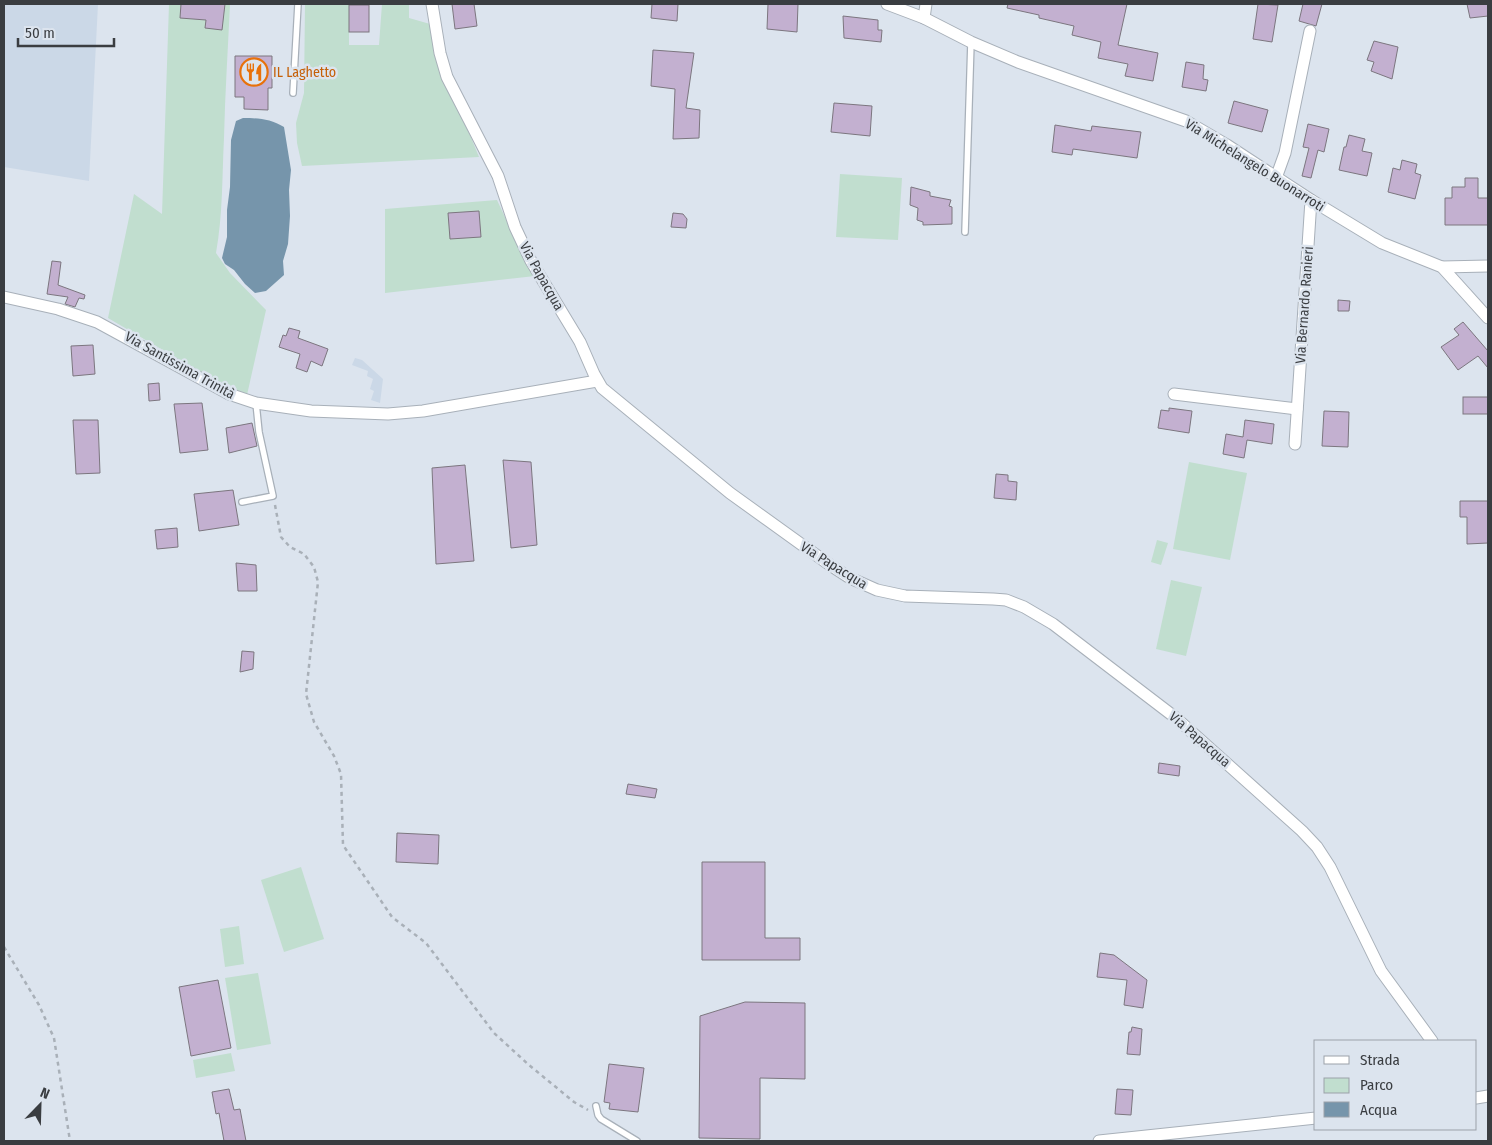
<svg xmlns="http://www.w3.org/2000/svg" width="1492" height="1145" font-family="'Fira Sans Condensed',sans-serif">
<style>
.built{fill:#cbd8e7}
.green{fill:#c1decf}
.water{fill:#7695ab}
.building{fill:#c3b0d0;stroke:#7c767f}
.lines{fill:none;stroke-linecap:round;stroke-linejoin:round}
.service-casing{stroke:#a8b0b9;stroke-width:8}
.minor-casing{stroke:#a8b0b9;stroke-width:13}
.path{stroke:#a9b0b8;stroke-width:2.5;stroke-dasharray:4 4;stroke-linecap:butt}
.service{stroke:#fff;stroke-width:5.5}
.minor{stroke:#fff;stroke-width:11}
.labels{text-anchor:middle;stroke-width:5;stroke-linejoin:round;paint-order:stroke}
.food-label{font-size:14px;fill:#c56008;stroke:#dce4ee;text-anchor:start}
.street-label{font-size:14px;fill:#3a3d41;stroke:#dce4ee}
</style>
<rect width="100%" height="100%" fill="#dce4ee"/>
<!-- built -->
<g class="built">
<path d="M 4,4 L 98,4 L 89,181 L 4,167 Z"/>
<path d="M 355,358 L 362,360 L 383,379 L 380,403 L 371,400 L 374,391 L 370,389 L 373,379 L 367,376 L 368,371 L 352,365 Z"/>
</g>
<!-- green -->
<g class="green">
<path d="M 169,4 L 230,4 C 228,48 225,93 224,138 C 222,177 223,214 216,253 L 230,273 L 266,310 L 247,395 L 214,380 L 108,318 L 134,194 L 162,214 Z"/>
<path d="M 305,4 L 349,5 L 349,45 L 379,45 L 382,4 L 409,4 L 409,18 L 430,24 L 444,82 L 470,135 L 479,157 L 302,166 L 297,143 L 296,123 L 304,93 Z"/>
<path d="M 840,174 L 902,178 L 898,240 L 836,237 Z"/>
<path d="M 497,200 L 510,228 L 535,276 L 385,293 L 385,209 Z"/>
<path d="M 1189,462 L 1247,473 L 1230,560 L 1173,549 Z"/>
<path d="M 1157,540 L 1168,543 L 1161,565 L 1151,562 Z"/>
<path d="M 1171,580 L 1202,587 L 1186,656 L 1156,649 Z"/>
<path d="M 301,867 L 324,939 L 284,952 L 261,880 Z"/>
<path d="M 239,926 L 244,964 L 225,967 L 220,929 Z"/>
<path d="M 258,973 L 271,1044 L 237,1050 L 225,978 Z"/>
<path d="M 231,1053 L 235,1071 L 196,1078 L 193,1060 Z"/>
</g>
<!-- water -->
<path class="water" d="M 243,118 C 258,118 271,119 284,127 L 291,170 L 289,190 L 290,216 L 288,244 L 283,261 L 284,275 L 266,291 L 255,293 L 245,284 L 234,270 L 225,264 L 222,258 L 227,237 L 227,210 L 230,187 L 231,140 L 236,121 Z"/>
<!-- building -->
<g class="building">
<path d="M 181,4 L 225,4 L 222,30 L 205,28 L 206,20 L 180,18 Z"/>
<path d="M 452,4 L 474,4 L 477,26 L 455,29 Z"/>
<path d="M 652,4 L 678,4 L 677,21 L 651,18 Z"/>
<path d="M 768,4 L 798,4 L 797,32 L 767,29 Z"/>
<path d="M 1008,4 L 1127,4 L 1118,45 L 1158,53 L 1153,81 L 1125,76 L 1128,64 L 1098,58 L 1101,42 L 1072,35 L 1074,26 L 1039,18 L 1039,15 L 1007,8 Z"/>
<path d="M 1258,4 L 1278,5 L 1272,42 L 1253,39 Z"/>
<path d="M 1303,4 L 1322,4 L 1316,26 L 1299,21 Z"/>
<path d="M 1467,4 L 1488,4 L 1488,16 L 1470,18 Z"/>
<rect x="349" y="5" width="20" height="27"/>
<path d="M 843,16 L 878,20 L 878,30 L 882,30 L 881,42 L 844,38 Z"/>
<path d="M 1374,41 L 1398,47 L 1392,79 L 1371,71 L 1374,62 L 1367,60 Z"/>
<path d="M 653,50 L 694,53 L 686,108 L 700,110 L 699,138 L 673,139 L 675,89 L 651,86 Z"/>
<path d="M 235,56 L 272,56 L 272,88 L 268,88 L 268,110 L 244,109 L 244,97 L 235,97 Z"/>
<path d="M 1186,62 L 1204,65 L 1203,79 L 1208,80 L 1206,91 L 1182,87 Z"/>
<path d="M 1234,101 L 1268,110 L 1262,132 L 1228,123 Z"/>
<path d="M 834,103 L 872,106 L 870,136 L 831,132 Z"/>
<path d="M 1308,124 L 1329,129 L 1324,152 L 1318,150 L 1311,178 L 1302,176 L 1309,148 L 1303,147 Z"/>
<path d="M 1055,125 L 1091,131 L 1092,126 L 1141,132 L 1137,158 L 1073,149 L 1072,155 L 1052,152 Z"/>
<path d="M 1349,135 L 1365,139 L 1362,151 L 1372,153 L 1367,176 L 1339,170 L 1344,147 L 1346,147 Z"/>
<path d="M 1402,160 L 1417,164 L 1415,173 L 1421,175 L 1415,199 L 1388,192 L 1393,168 L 1400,170 Z"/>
<path d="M 1465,178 L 1478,178 L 1478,198 L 1488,198 L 1488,225 L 1445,225 L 1445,198 L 1452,198 L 1452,187 L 1465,187 Z"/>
<path d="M 911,187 L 930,192 L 930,196 L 951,200 L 949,206 L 952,207 L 952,224 L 923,225 L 923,222 L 917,220 L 918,208 L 910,205 Z"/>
<path d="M 479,211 L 481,237 L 450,239 L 448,213 Z"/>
<path d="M 673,213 L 683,214 L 687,219 L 686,228 L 671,227 Z"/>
<path d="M 52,261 L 61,262 L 58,285 L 85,295 L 84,299 L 79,298 L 75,307 L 65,304 L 68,297 L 47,294 Z"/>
<path d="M 1338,300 L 1350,301 L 1349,311 L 1338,311 Z"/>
<path d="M 1463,322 L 1488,351 L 1488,368 L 1478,356 L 1458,370 L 1441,347 L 1459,335 L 1454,329 Z"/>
<path d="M 289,328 L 300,331 L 298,338 L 328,349 L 322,366 L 311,361 L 307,372 L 296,368 L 300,354 L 279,347 L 283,335 L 286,336 Z"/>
<path d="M 93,345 L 95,374 L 73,376 L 71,346 Z"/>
<path d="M 159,383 L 160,400 L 149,401 L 148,384 Z"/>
<rect x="1463" y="397" width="25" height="17"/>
<path d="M 202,403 L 208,450 L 180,453 L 174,404 Z"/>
<path d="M 1169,408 L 1192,411 L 1189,433 L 1158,428 L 1161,410 L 1169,411 Z"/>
<path d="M 1324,411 L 1349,412 L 1348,447 L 1322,446 Z"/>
<path d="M 73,420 L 98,420 L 100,473 L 76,474 Z"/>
<path d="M 1245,420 L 1274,424 L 1272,444 L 1247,440 L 1244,458 L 1223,454 L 1226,434 L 1243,437 Z"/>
<path d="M 252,423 L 257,446 L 229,453 L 226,428 Z"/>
<path d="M 503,460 L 531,462 L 537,545 L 511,548 Z"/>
<path d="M 465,465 L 474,561 L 436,564 L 432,468 Z"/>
<path d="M 996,474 L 1008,475 L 1008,481 L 1017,482 L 1016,500 L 994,498 Z"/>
<path d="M 233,490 L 239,525 L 199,531 L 194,494 Z"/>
<path d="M 1460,501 L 1488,501 L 1488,543 L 1467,544 L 1467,517 L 1460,517 Z"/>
<path d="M 177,528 L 178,547 L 157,549 L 155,530 Z"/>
<path d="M 236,563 L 256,565 L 257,591 L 238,591 Z"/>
<path d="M 242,651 L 254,652 L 253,669 L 240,672 Z"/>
<path d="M 1159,763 L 1180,766 L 1179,776 L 1158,773 Z"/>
<path d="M 628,784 L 657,789 L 655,798 L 626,794 Z"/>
<path d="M 397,833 L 439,835 L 438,864 L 396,862 Z"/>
<path d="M 702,862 L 765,862 L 765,938 L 800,938 L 800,960 L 702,960 Z"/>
<path d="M 1100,953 L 1114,955 L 1147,980 L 1143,1008 L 1124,1005 L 1127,980 L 1097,977 Z"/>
<path d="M 218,980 L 231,1048 L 191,1056 L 179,987 Z"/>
<path d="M 745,1002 L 805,1003 L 805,1079 L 760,1078 L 760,1139 L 699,1138 L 700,1016 Z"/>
<path d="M 1132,1027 L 1142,1029 L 1140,1055 L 1127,1054 L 1129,1032 L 1131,1032 Z"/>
<path d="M 609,1064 L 644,1068 L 638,1112 L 609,1109 L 610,1103 L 604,1102 Z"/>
<path d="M 229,1089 L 234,1110 L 240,1109 L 246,1141 L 224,1141 L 219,1113 L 216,1114 L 212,1092 Z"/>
<path d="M 1117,1089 L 1133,1090 L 1131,1115 L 1115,1114 Z"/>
</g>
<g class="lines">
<!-- service casing -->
<g class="service-casing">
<g id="service">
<path d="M 293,93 L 298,4"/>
<path d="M 965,232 L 971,42"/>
<path d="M 242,502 L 273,496 L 259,432 L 256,403"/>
<path d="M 596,1106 L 598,1115 L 601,1119 L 637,1141"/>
</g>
</g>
<!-- minor casing -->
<g class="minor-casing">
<g id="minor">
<path d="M 432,4 L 440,53 L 447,77 L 498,176 L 515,227 L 531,261 L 580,342 L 594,374 L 602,388 L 730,493 L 830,565 L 850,578 L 877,590 L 905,596 L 993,599 L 1006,600 L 1024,607 L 1053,624 L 1176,718 L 1302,831 L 1317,847 L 1330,867 L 1381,971 L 1432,1041"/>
<path d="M 887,4 L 924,18 L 971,42 L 1018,62 L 1186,121 L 1227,145 L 1311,200 L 1382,243 L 1442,267 L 1488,318"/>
<path d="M 924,18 L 926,4"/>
<path d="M 1276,178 L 1285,153 L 1310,31"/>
<path d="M 1442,267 L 1488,266"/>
<path d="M 4,297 L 58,309 L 97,322 L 229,394 L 256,403 L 311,411 L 388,414 L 423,411 L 597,381"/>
<path d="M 1174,394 L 1297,409"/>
<path d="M 1295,444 L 1311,200"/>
<path d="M 1476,1098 L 1488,1096"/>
<path d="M 1099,1141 L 1316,1118"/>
</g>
</g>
<!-- path -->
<g class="path">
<path d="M 275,505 L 281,537 L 290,547 L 304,554 L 314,567 L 318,582 L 306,694 L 314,722 L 334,756 L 341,774 L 343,845 L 392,917 L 426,943 L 494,1033 L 529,1065 L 574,1102 L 588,1110"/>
<path d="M 4,947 L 39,1005 L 54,1038 L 70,1141"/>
</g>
<!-- service -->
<use href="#service" class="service"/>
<!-- minor -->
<use href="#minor" class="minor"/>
</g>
<!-- icons -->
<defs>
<g id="restaurant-ring" transform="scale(1.4375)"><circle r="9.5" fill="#dce4ee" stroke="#e8710a" stroke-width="1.5"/><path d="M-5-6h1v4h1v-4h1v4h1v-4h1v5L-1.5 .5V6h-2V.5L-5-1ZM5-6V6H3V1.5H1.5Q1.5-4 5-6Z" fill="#e8710a"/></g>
</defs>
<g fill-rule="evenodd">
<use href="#restaurant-ring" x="254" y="72"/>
</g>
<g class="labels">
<!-- food labels -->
<g class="food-label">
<text x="273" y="77">IL Laghetto</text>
</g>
<!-- street labels -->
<g class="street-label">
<text transform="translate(1255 165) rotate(32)" y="5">Via Michelangelo Buonarroti</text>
<text transform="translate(542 276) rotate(61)" y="5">Via Papacqua</text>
<text transform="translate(1304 305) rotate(-86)" y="5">Via Bernardo Ranieri</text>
<text transform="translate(180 365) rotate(29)" y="5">Via Santissima Trinità</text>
<text transform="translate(834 565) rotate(32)" y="5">Via Papacqua</text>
<text transform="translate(1200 739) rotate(41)" y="5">Via Papacqua</text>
</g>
</g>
<!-- border -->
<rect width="1492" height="1145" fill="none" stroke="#3a3d41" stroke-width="10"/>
<!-- legend -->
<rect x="1314" y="1040" width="162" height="90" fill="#dce4ee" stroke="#9ba1a9"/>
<rect x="1324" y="1056" width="25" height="8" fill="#ffffff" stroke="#9ba1a9"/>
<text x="1360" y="1065" font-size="15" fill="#3a3d41">Strada</text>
<rect x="1324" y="1078" width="25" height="15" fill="#c1decf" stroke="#9ba1a9"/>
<text x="1360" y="1090" font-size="15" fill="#3a3d41">Parco</text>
<rect x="1324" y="1102" width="25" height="15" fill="#7695ab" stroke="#9ba1a9"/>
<text x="1360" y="1115" font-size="15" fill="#3a3d41">Acqua</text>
<!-- north arrow -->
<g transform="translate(40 1105) rotate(23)" stroke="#dce4ee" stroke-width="4" paint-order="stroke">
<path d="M0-4L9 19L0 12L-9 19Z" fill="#3a3d41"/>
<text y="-8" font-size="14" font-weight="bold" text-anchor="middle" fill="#3a3d41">N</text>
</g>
<!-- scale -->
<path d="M18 38v8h96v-8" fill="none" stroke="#3a3d41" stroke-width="2.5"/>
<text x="25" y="38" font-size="15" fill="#3a3d41" stroke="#dce4ee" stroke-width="4" paint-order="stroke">50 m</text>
</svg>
